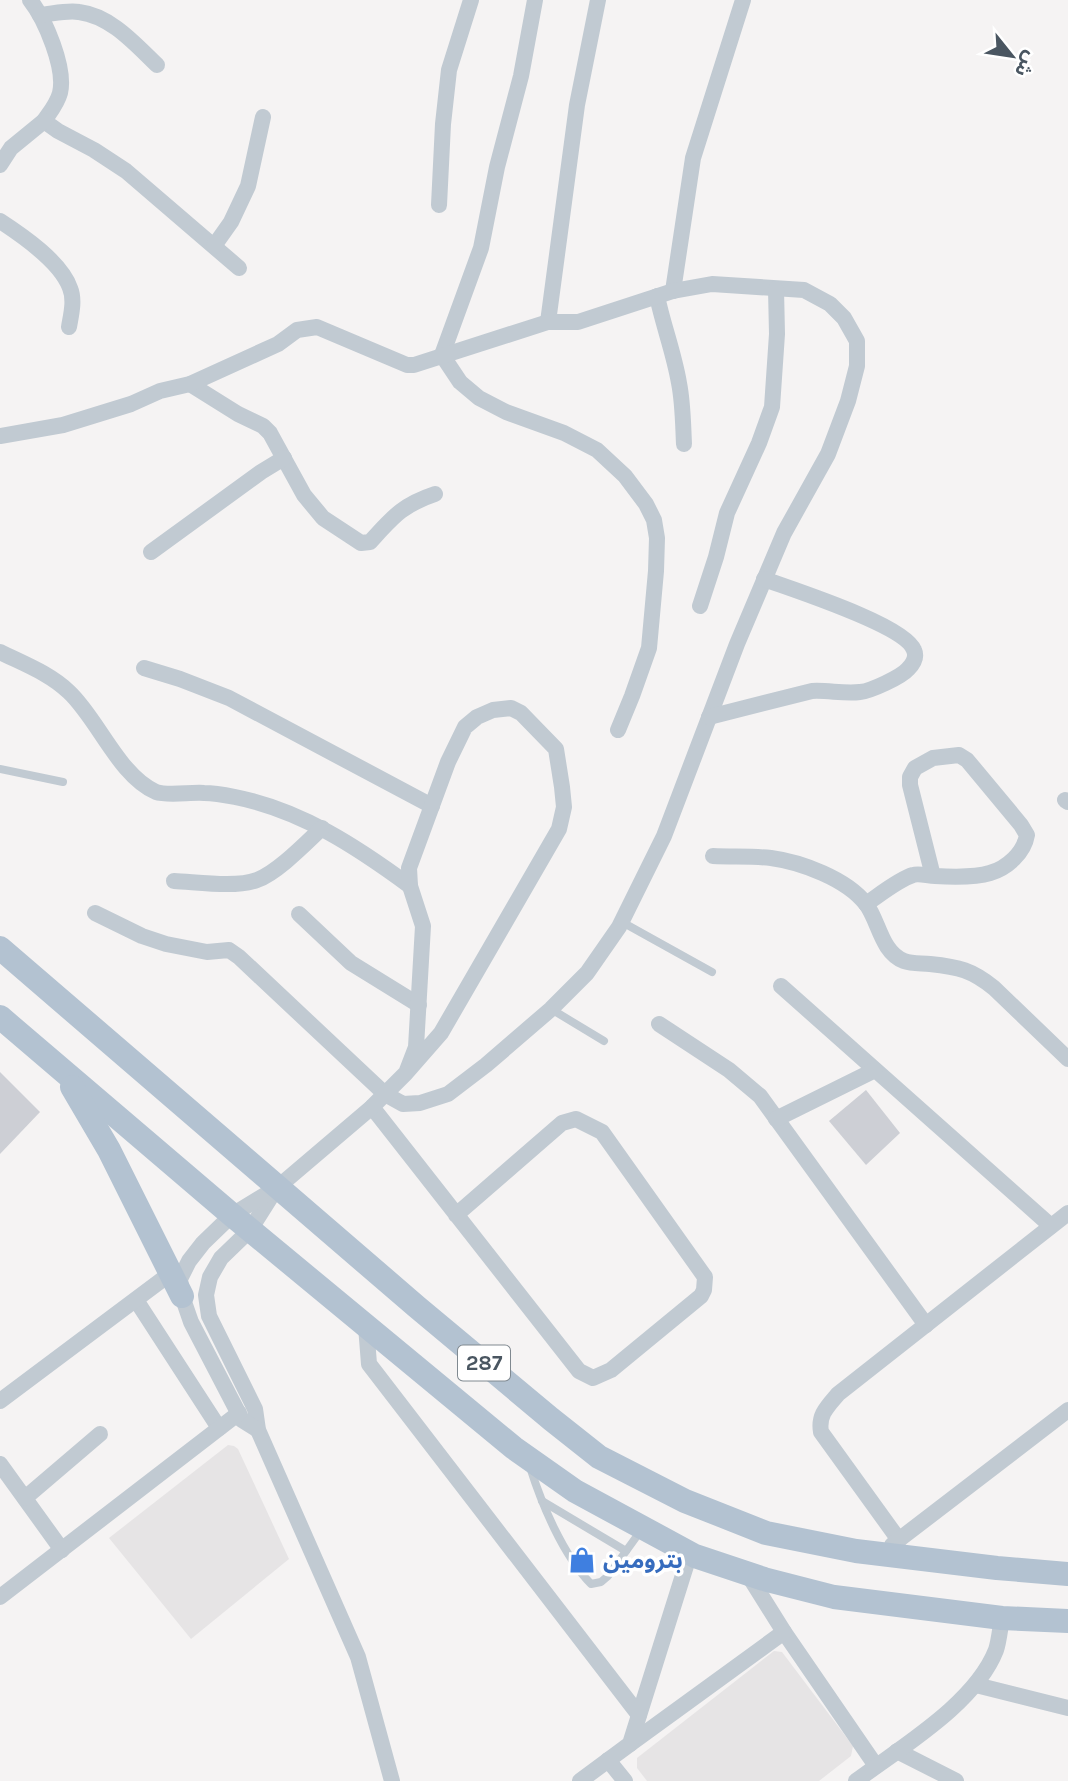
<svg xmlns="http://www.w3.org/2000/svg" width="1068" height="1781" font-family="Karla,'Noto Sans Arabic',sans-serif">
<style>
.education{fill:#e6e4e5}
.building{fill:#cdcfd5}
.lines{fill:none;stroke-linecap:round;stroke-linejoin:round}
.service{stroke:#c1cad2;stroke-width:8}
.minor{stroke:#c1cad2;stroke-width:16}
.primary{stroke:#b3c2d1;stroke-width:24}
.labels{text-anchor:middle;stroke-width:7;stroke-linejoin:round;paint-order:stroke}
.shield{fill:#fff;stroke:#808990;stroke-width:2}
.shield-label{font-size:21px;font-weight:bold;fill:#4a5661}
.shop-label{font-size:23px;font-weight:bold;fill:#366cbe;stroke:#fff;text-anchor:start}
</style>
<rect width="100%" height="100%" fill="#f5f3f3"/>
<!-- education -->
<g class="education">
<path d="M 228,1445 L 234,1446 L 238,1449 L 289,1559 L 191,1639 L 109,1538 Z"/>
<path d="M 774,1651 L 782,1652 L 853,1746 L 851,1756 L 819,1781 L 647,1781 L 637,1768 L 637,1758 Z"/>
</g>
<!-- building -->
<g class="building">
<path d="M 0,1072 L 40,1112 L 0,1154 Z"/>
<path d="M 866,1090 L 900,1133 L 866,1165 L 829,1121 Z"/>
</g>
<g class="lines">
<!-- service -->
<g class="service">
<path d="M 0,769 L 63,782"/>
<path d="M 622,922 L 712,972"/>
<path d="M 551,1009 L 604,1041"/>
<path d="M 530,1467 C 542,1505 563,1555 591,1584 L 601,1582 L 608,1576 L 642,1529"/>
<path d="M 542,1501 L 626,1551"/>
</g>
<!-- minor -->
<g class="minor">
<path d="M 30,0 C 45,19 66,68 60,93 C 57,104 50,112 44,121 L 58,131 L 94,150 L 126,171 L 239,268"/>
<path d="M 535,0 L 521,76 L 497,167 L 481,248 L 442,355 L 460,382 L 479,398 L 506,412 L 564,433 L 597,450 L 625,476 L 646,504 L 654,520 L 657,538 L 656,571 L 649,648 L 632,696 L 618,730"/>
<path d="M 40,15 C 52,14 67,10 79,12 C 111,16 135,44 157,65"/>
<path d="M 0,165 L 11,148 L 44,121"/>
<path d="M 439,205 L 443,124 L 449,70 L 471,0"/>
<path d="M 0,221 C 23,236 61,262 70,288 C 75,300 71,315 69,327"/>
<path d="M 214,246 L 231,222 L 248,186 L 263,117"/>
<path d="M 673,291 L 693,158 L 743,0"/>
<path d="M 657,296 C 663,325 674,353 679,383 C 683,403 683,424 684,444"/>
<path d="M 548,322 L 577,105 L 598,0"/>
<path d="M 190,384 L 238,414 L 263,426 L 270,433 L 276,444 L 304,495 L 323,518 L 361,543 L 370,542 C 393,517 402,505 435,494"/>
<path d="M 0,436 L 63,425 L 131,404 L 160,391 L 190,384 L 278,344 L 297,330 L 317,327 L 407,365 L 414,365 L 548,322 L 578,322 L 673,291 L 712,284 L 804,290 L 830,304 L 844,318 L 857,341 L 857,366 L 848,401 L 828,454 L 784,533 L 737,644 L 664,836 L 619,927 L 587,973 L 551,1009 L 486,1065 L 448,1094 L 420,1103 L 403,1104 L 385,1094 L 239,957 L 229,950 L 207,952 L 166,944 L 142,936 L 95,913"/>
<path d="M 151,552 L 261,472 L 284,458"/>
<path d="M 700,606 L 716,557 L 727,513 L 759,443 L 772,407 L 777,334 L 776,289"/>
<path d="M 0,652 C 24,664 49,673 69,692 C 98,719 119,776 156,792 C 167,796 191,792 204,793 C 214,793 225,795 235,797 C 301,810 357,847 410,886"/>
<path d="M 144,668 L 180,679 L 229,698 L 432,806"/>
<path d="M 709,717 L 812,691 C 828,690 844,694 860,692 C 871,691 901,677 908,669 C 913,664 917,657 914,650 C 905,625 791,589 764,579"/>
<path d="M 1065,800 L 1068,802"/>
<path d="M 713,856 C 732,857 752,856 771,858 C 801,862 847,879 866,904 C 879,921 881,952 904,961 C 912,964 922,963 930,964 C 959,967 972,970 994,988 L 1068,1059"/>
<path d="M 174,881 C 197,882 236,888 257,880 C 277,873 306,843 322,828"/>
<path d="M 866,904 C 878,896 899,879 913,875 C 919,873 928,876 935,876 C 952,877 974,878 990,873 C 1007,868 1024,853 1027,835 L 1021,825 L 967,760 L 959,755 L 933,758 L 915,768 L 910,777 L 910,785 L 933,876"/>
<path d="M 299,914 L 351,963 L 419,1005"/>
<path d="M 781,986 L 1051,1226"/>
<path d="M 659,1024 L 729,1070 L 760,1096 L 926,1325"/>
<path d="M 372,1107 L 579,1371 L 593,1378 L 611,1370 L 701,1296 L 704,1290 L 705,1277 L 602,1132 L 576,1119 L 562,1123 L 456,1215"/>
<path d="M 776,1119 L 875,1070"/>
<path d="M 274,1192 L 250,1230 L 221,1258 L 210,1277 L 206,1295 L 209,1316 L 255,1409 L 258,1430 L 358,1657 L 392,1781"/>
<path d="M 136,1300 L 219,1428"/>
<path d="M 366,1326 L 369,1364 L 639,1715"/>
<path d="M 0,1401 L 171,1273"/>
<path d="M 258,1430 L 242,1420 L 191,1322 L 182,1296 L 180,1279 L 189,1261 L 203,1243 L 232,1215 L 278,1187 L 372,1107 L 406,1073 L 416,1047 L 423,926 L 410,886 L 409,868 L 448,762 L 465,727 L 477,717 L 493,710 L 511,708 L 521,713 L 556,749 L 562,787 L 564,807 L 559,829 L 441,1033 L 406,1073"/>
<path d="M 0,1464 L 62,1550"/>
<path d="M 25,1498 L 100,1434"/>
<path d="M 899,1540 L 821,1432 C 818,1415 827,1407 838,1394 L 1068,1213"/>
<path d="M 892,1545 L 1068,1410"/>
<path d="M 747,1573 L 784,1632 L 876,1766"/>
<path d="M 0,1597 L 239,1413"/>
<path d="M 976,1685 L 1068,1708"/>
<path d="M 630,1744 L 784,1632"/>
<path d="M 897,1751 L 956,1781"/>
<path d="M 608,1760 L 625,1781"/>
<path d="M 580,1781 L 630,1744 L 690,1553"/>
<path d="M 856,1781 C 901,1747 975,1704 996,1650 C 999,1641 1000,1629 1002,1618"/>
</g>
<!-- primary -->
<g class="primary">
<path d="M 0,948 L 417,1307 L 551,1419 L 599,1457 L 685,1501 L 766,1533 L 856,1551 L 997,1568 L 1068,1574"/>
<path d="M 0,1017 L 232,1215 L 514,1448 L 575,1491 L 695,1556 L 764,1579 L 834,1597 L 1002,1618 L 1068,1621"/>
<path d="M 72,1087 L 109,1150 L 182,1296"/>
</g>
</g>
<!-- icons -->
<defs>
<g id="shop-bare" transform="scale(2.1)"><path d="M-5-2.5h2.3a2.7 3.5 0 0 1 5.4 0H5L5.5 6h-11ZM-1.5-2.5h3a1.5 2.3 0 0 0-3 0Z" fill="#3f7fe0" stroke="#fff" stroke-width="2.5" paint-order="stroke"/></g>
</defs>
<g fill-rule="evenodd">
<use href="#shop-bare" x="582" y="1560"/>
</g>
<g class="labels">
<!-- shield labels -->
<rect class="shield" x="458" y="1345.5" width="52" height="35" rx="5"/>
<g class="shield-label">
<text x="484" y="1370">287</text>
</g>
<!-- shop labels -->
<g class="shop-label">
<text x="603" y="1568">بترومين</text>
</g>
</g>
<!-- north arrow -->
<g transform="translate(1012 56) rotate(120)" stroke="#ffffff" stroke-width="5" paint-order="stroke">
<path d="M0-5L12 26L0 18L-12 26Z" fill="#4a5661"/>
<text y="-10" font-size="19" font-weight="bold" text-anchor="middle" fill="#4a5661">ش</text>
</g>
</svg>
